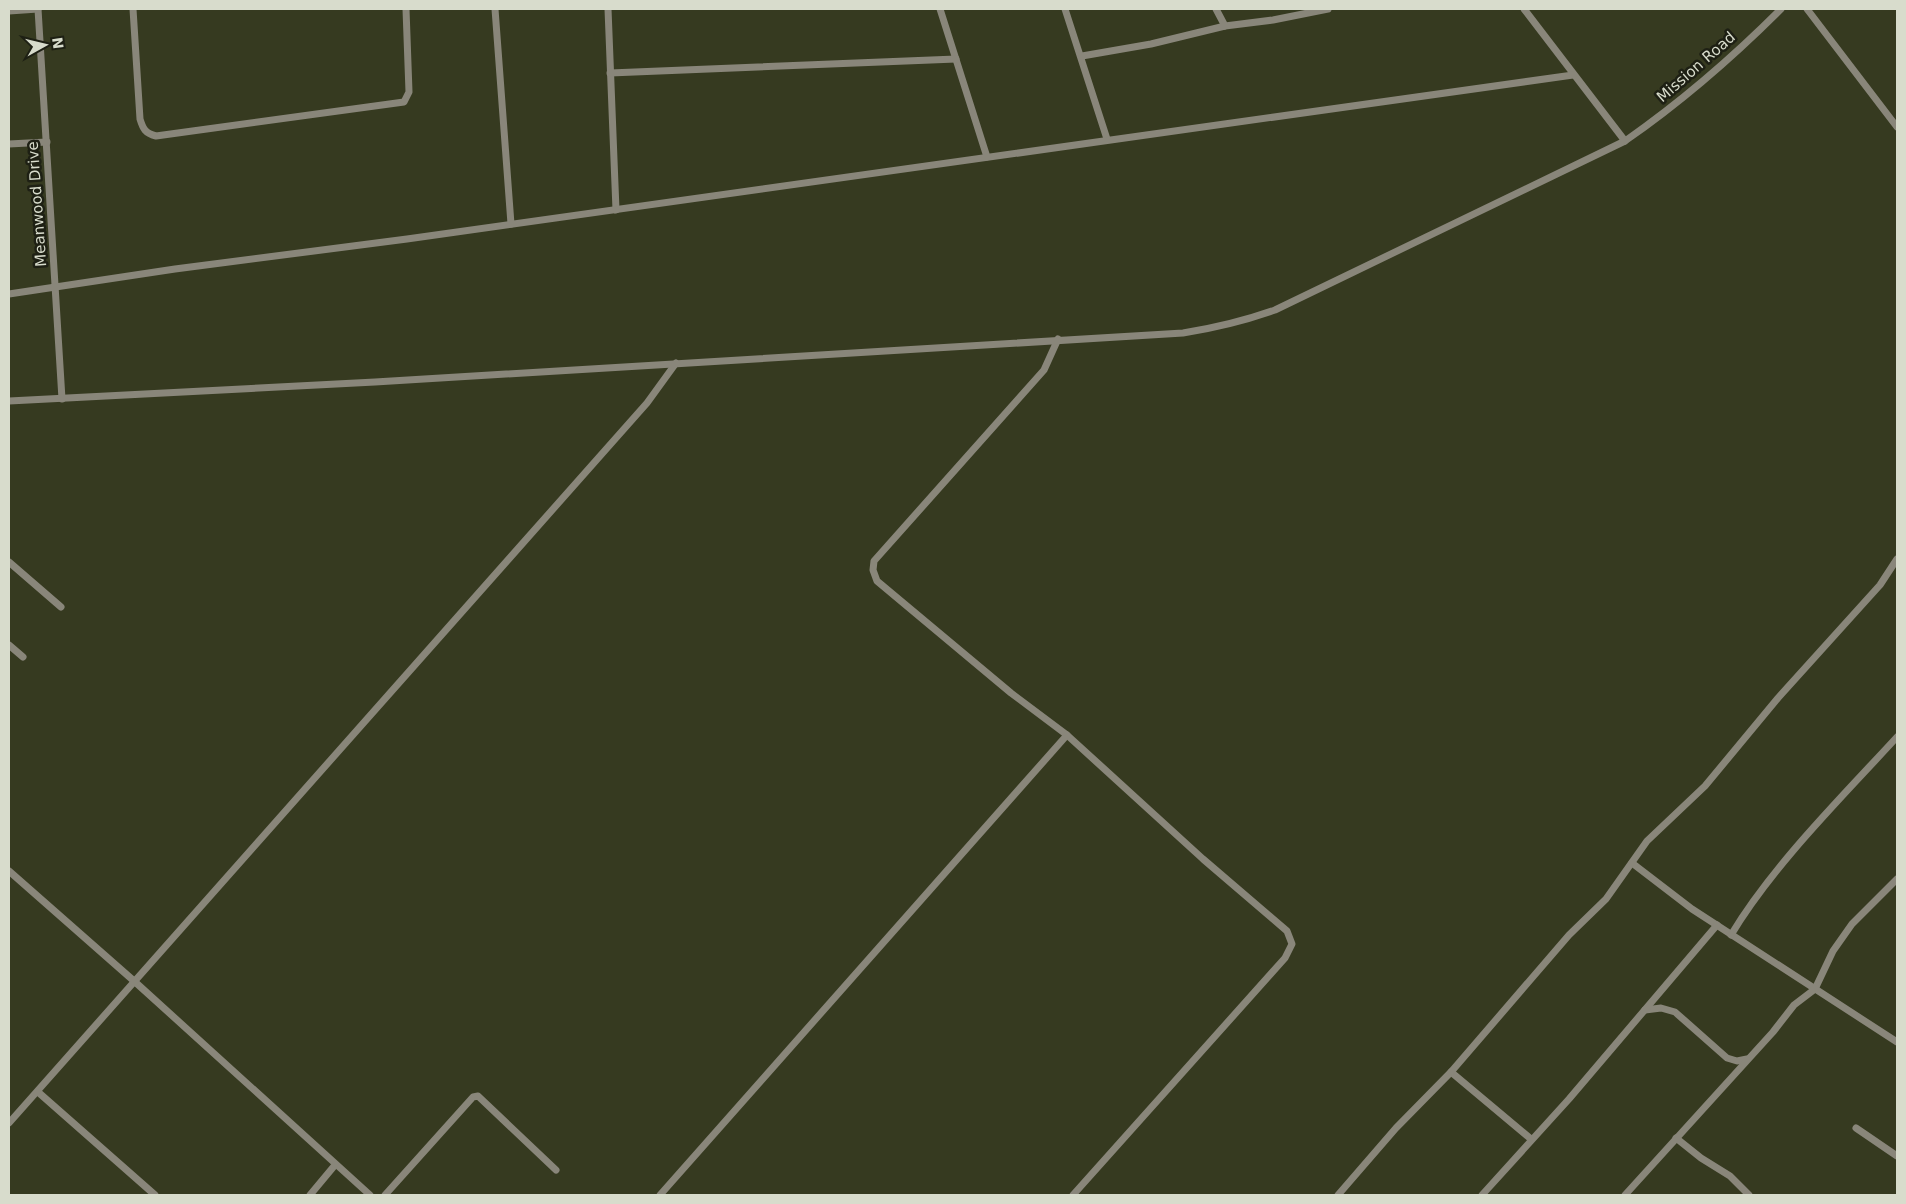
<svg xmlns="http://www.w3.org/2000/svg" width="1906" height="1204" font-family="'DejaVu Sans',sans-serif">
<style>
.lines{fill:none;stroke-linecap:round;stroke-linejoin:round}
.minor{stroke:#89867a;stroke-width:7}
.labels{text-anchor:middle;stroke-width:5;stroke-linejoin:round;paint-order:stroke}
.street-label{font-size:15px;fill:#d8dccc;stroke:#1e2014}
</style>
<rect width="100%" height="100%" fill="#363a20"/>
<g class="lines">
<!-- minor -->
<g class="minor">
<path d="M 38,9 L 62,399"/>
<path d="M 133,9 L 140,119 C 143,129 145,133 156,136 L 404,102 L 409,92 L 406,9"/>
<path d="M 495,9 L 511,224"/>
<path d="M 608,9 L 616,210"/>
<path d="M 940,9 L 987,157"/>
<path d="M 1065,9 L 1107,139"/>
<path d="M 1216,9 L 1225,26"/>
<path d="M 1524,9 L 1625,141"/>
<path d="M 1807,9 L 1897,127"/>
<path d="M 9,11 L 38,9"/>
<path d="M 1082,56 L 1151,44 L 1225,26 L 1273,20 L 1328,9"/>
<path d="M 610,73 L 956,59"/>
<path d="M 9,144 L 47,142"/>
<path d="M 9,294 L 175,269 L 407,239 L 1573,75"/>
<path d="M 1058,339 L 1044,370 L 874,561 L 873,570 L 877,581 L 1011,693 L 1067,735 L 1203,859 L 1287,931 L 1292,944 L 1285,958 L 1073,1195"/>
<path d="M 9,401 L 375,382 L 1183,333 C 1215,328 1244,321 1275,310 L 1625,141 C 1681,102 1733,57 1781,9"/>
<path d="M 9,562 L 61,607"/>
<path d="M 9,645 L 23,657"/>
<path d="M 1632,863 L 1692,909 L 1897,1042"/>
<path d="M 9,871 L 134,981 L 370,1195"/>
<path d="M 1731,935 C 1773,865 1842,797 1897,737"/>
<path d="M 1645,1010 L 1661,1008 L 1675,1012 L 1727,1058 L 1737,1061 L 1747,1059"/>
<path d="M 1451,1072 L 1531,1139"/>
<path d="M 38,1092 L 155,1195"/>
<path d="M 9,1123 L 647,403 L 676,363"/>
<path d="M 1856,1128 L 1897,1156"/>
<path d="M 1676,1138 L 1701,1158 L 1730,1176 L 1749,1195"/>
<path d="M 310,1195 L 335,1165"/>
<path d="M 385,1195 L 473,1097 L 478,1096 L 556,1170"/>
<path d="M 660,1195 L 1067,735"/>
<path d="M 1338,1195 L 1396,1128 L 1451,1072 L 1569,935 L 1606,899 L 1647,841 L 1705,786 L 1778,698 L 1880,585 L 1897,559"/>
<path d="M 1482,1195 L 1569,1099 L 1717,925"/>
<path d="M 1625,1195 L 1773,1032 L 1794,1005 L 1815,989 L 1833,951 L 1852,924 L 1897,879"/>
</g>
</g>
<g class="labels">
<!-- street labels -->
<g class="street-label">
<text transform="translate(1696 67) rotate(-41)" y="5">Mission Road</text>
<text transform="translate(37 204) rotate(-94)" y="5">Meanwood Drive</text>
</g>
</g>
<!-- border -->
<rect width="1906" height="1204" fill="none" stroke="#d8dccc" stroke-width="20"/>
<!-- north arrow -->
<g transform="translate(45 45) rotate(82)" stroke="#1e2014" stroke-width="4" paint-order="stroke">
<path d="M0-4L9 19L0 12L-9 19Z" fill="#d8dccc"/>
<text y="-8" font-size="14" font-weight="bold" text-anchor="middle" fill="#d8dccc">N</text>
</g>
</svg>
